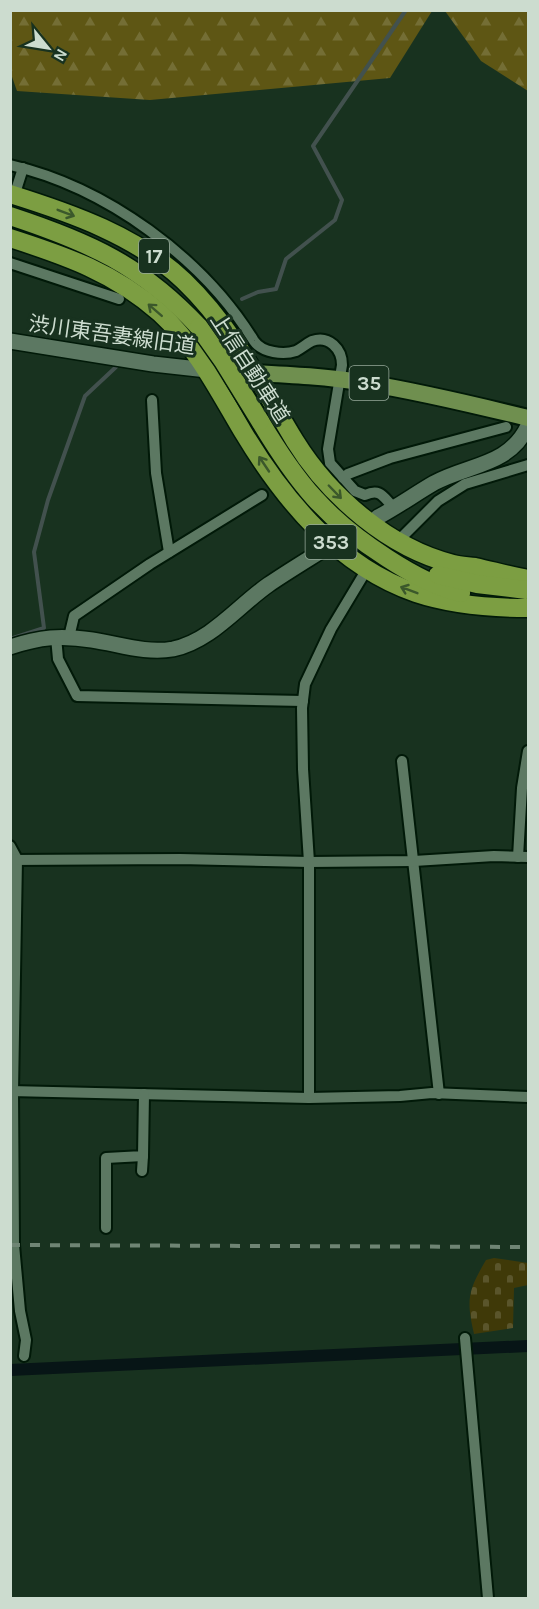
<svg xmlns="http://www.w3.org/2000/svg" width="539" height="1609" font-family="Karla,'Noto Sans JP',sans-serif">
<style>
.forest{fill:url(#forest-firs)}
.cemetery{fill:url(#cemetery-stones)}
.lines{fill:none;stroke-linecap:round;stroke-linejoin:round}
.stream{stroke:#42514e;stroke-width:4}
.canal{stroke:#071516;stroke-width:12}
.street-casing{stroke:#011908;stroke-width:14}
.secondary-casing{stroke:#011908;stroke-width:18}
.primary-casing{stroke:#011908;stroke-width:20}
.highway-casing{stroke:#011908;stroke-width:21}
.street{stroke:#5c7862;stroke-width:10}
.secondary{stroke:#5c7862;stroke-width:15}
.primary{stroke:#6f8f4f;stroke-width:16}
.highway{stroke:#7c9e42;stroke-width:18}
.rail{stroke:#6f8574;stroke-width:4;stroke-dasharray:10 10;stroke-linecap:butt}
.highway-bridge-casing{stroke:#011908;stroke-width:21;stroke-linecap:butt}
.highway-bridge{stroke:#7c9e42;stroke-width:18}
.oneway{stroke:#3b582b}
.labels{text-anchor:middle;stroke-width:6;stroke-linejoin:round;paint-order:stroke}
.shield{fill:#18321f;stroke:#96a99a;stroke-width:1.5}
.shield-label{font-size:20px;font-weight:bold;fill:#ccdccf}
.street-label{font-size:21px;fill:#ccdccf;stroke:#18321f}
</style>
<defs>
<pattern id="forest-firs" width="22" height="20" patternUnits="userSpaceOnUse" patternTransform="scale(1.5)"><rect width="22" height="20" fill="#5e5614"/><path d="M5 1l3.5 6h-7zM16 11l3.5 6h-7z" fill="#746e35"/></pattern>
<pattern id="cemetery-stones" width="16" height="16" patternUnits="userSpaceOnUse" patternTransform="scale(1.5)"><rect width="16" height="16" fill="#3f3908"/><path d="M2 7V4a2 2 0 0 1 4 0v3zM10 15v-3a2 2 0 0 1 4 0v3z" fill="#5a552b"/></pattern>
</defs>
<rect width="100%" height="100%" fill="#18321f"/>
<!-- forest -->
<g class="forest">
<path d="M 11,10 L 432,10 L 432,11 L 390,78 L 150,100 L 17,91 L 11,74 Z"/>
<path d="M 445,11 L 528,11 L 528,91 L 481,61 Z"/>
</g>
<!-- cemetery -->
<path class="cemetery" d="M 494,1258 L 528,1263 L 528,1285 L 514,1288 L 513,1328 L 474,1334 C 466,1299 468,1291 486,1260 Z"/>
<g class="lines">
<!-- stream -->
<g class="stream">
<path d="M 242,299 L 258,292 L 276,289 L 286,259 L 335,220 L 342,200 L 313,146 L 406,10"/>
<path d="M 144,347 L 160,334"/>
<path d="M 10,639 L 44,628 L 34,552 L 48,500 L 85,396 L 116,367"/>
</g>
<!-- canal -->
<path class="canal" d="M 10,1370 L 528,1346"/>
<!-- street casing -->
<g class="street-casing">
<g id="street">
<path d="M 10,165 C 106,187 203,258 254,341 C 262,353 284,355 296,351 C 302,348 306,344 312,341 C 329,335 342,349 342,365 L 328,449 L 330,463 L 355,491 L 365,495 C 381,488 383,497 394,508"/>
<path d="M 17,187 L 23,168"/>
<path d="M 10,263 L 119,299"/>
<path d="M 152,400 L 156,473 L 169,552"/>
<path d="M 343,478 L 348,474 L 390,458 L 506,427"/>
<path d="M 403,536 L 438,501 L 465,484 L 528,465"/>
<path d="M 56,637 L 58,659 L 77,696 L 303,701"/>
<path d="M 69,637 L 74,616 L 150,564 L 262,495"/>
<path d="M 402,761 L 439,1094"/>
<path d="M 10,846 L 17,859 L 13,1091 L 14,1245 L 20,1311 L 26,1340 L 24,1356"/>
<path d="M 518,857 L 522,788 L 528,751"/>
<path d="M 10,860 L 180,859 L 309,862 L 414,861 L 494,856 L 528,857"/>
<path d="M 10,1091 L 309,1098 L 400,1096 L 432,1093 L 528,1097"/>
<path d="M 309,1098 L 309,862 L 303,769 L 302,708 L 305,684 L 331,629 L 364,574"/>
<path d="M 142,1171 L 143,1156"/>
<path d="M 106,1228 L 106,1158 L 143,1156 L 144,1094"/>
<path d="M 465,1338 L 488,1598"/>
</g>
</g>
<!-- secondary casing -->
<g class="secondary-casing">
<g id="secondary">
<path d="M 10,341 L 153,364 L 207,370"/>
<path d="M 378,517 C 397,507 415,494 434,483 C 469,464 509,466 528,426"/>
<path d="M 10,647 C 40,637 61,635 92,640 C 119,644 146,654 173,649 C 211,641 238,606 268,585 C 287,572 307,560 326,548"/>
</g>
</g>
<!-- primary casing -->
<g class="primary-casing">
<path id="primary" d="M 219,371 C 268,374 318,375 366,383 C 421,392 475,405 528,418"/>
</g>
<!-- highway casing -->
<g class="highway-casing">
<g id="highway">
<path d="M 10,194 C 71,213 137,236 184,281 C 232,327 261,385 295,441 C 329,496 389,548 453,564 C 460,566 468,566 475,567 C 493,571 511,576 528,579"/>
<path d="M 10,216 C 89,242 141,265 199,327"/>
<path d="M 10,238 C 66,256 115,273 160,313 C 196,346 218,390 243,432 C 284,500 338,566 416,593 C 452,605 491,608 528,608"/>
<path d="M 260,421 C 297,483 326,519 387,558 C 410,573 435,587 461,593"/>
<path d="M 438,575 L 477,584 L 526,590"/>
</g>
</g>
<!-- street -->
<use href="#street" class="street"/>
<!-- secondary -->
<use href="#secondary" class="secondary"/>
<!-- primary -->
<use href="#primary" class="primary"/>
<!-- highway -->
<use href="#highway" class="highway"/>
<!-- rail -->
<path class="rail" d="M 10,1245 L 528,1247"/>
<!-- highway-bridge casing -->
<g class="highway-bridge-casing">
<path id="highway-bridge" d="M 199,327 L 223,361 L 260,421"/>
</g>
<!-- highway-bridge -->
<use href="#highway-bridge" class="highway-bridge"/>
</g>
<!-- one-way arrows -->
<defs><path id="oneway-shaft" d="M-6 0H5M1.5-3L5.5 0L1.5 3" fill="none" stroke-width="1.6" stroke-linecap="round" stroke-linejoin="round" transform="scale(1.5)"/></defs>
<g class="oneway">
<use href="#oneway-shaft" transform="translate(66 213) rotate(21)"/>
<use href="#oneway-shaft" transform="translate(155 310) rotate(-139)"/>
<use href="#oneway-shaft" transform="translate(264 464) rotate(-124)"/>
<use href="#oneway-shaft" transform="translate(335 492) rotate(46)"/>
<use href="#oneway-shaft" transform="translate(409 590) rotate(-159)"/>
</g>
<g class="labels">
<!-- shield labels -->
<g class="shield">
<rect x="139" y="239" width="30" height="34" rx="4.5"/>
<rect x="349.5" y="366" width="39" height="34" rx="4.5"/>
<rect x="305.5" y="525" width="51" height="34" rx="4.5"/>
</g>
<g class="shield-label">
<text x="154" y="263">17</text>
<text x="369" y="390">35</text>
<text x="331" y="549">353</text>
</g>
<!-- street labels -->
<g class="street-label">
<text transform="translate(112 335) rotate(8)" y="7">渋川東吾妻線旧道</text>
<text transform="translate(250 368) rotate(57)" y="7">上信自動車道</text>
</g>
</g>
<!-- border -->
<rect width="539" height="1609" fill="none" stroke="#ccdccf" stroke-width="24"/>
<!-- north arrow -->
<g transform="translate(48 48) rotate(120)" stroke="#18321f" stroke-width="4.5" paint-order="stroke">
<path d="M0-4.5L10 22L0 15L-10 22Z" fill="#ccdccf"/>
<text y="-9" font-size="16" font-weight="bold" text-anchor="middle" fill="#ccdccf">N</text>
</g>
</svg>
